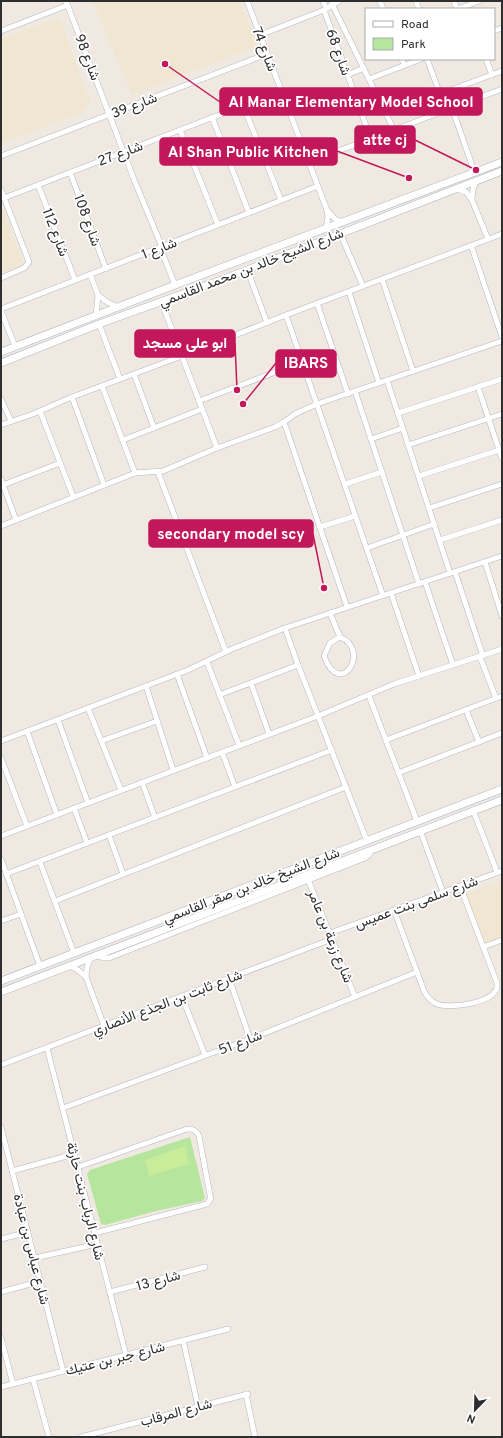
<svg xmlns="http://www.w3.org/2000/svg" width="503" height="1438" font-family="Overpass,Vazirmatn,sans-serif">
<style>
.education{fill:#f0e6d1}
.green{fill:#b6e59e}
.pitch{fill:#c9ec9a}
.lines{fill:none;stroke-linecap:round;stroke-linejoin:round}
.street-casing{stroke:#b4b7c1;stroke-width:6}
.secondary-casing{stroke:#b4b7c1;stroke-width:8}
.street{stroke:#fff;stroke-width:5}
.secondary{stroke:#fff;stroke-width:7}
.labels{text-anchor:middle;stroke-width:3.5;stroke-linejoin:round;paint-order:stroke}
.street-label{font-size:14px;fill:#2e2e2e;stroke:#fff}
.leader{fill:none;stroke:#c2185b;stroke-width:1.5}
.callout-dot{fill:#c2185b;stroke:#fff;stroke-width:1.5}
.callout{fill:#c2185b;stroke:#c2185b;stroke-width:1.5}
.callout-label{font-size:15px;text-anchor:middle;font-weight:bold;fill:#fff}
</style>
<rect width="100%" height="100%" fill="#efe9e1"/>
<!-- education -->
<g class="education">
<path d="M 93,1 L 240,1 L 258,46 L 132,95 Z"/>
<path d="M 59,17 L 90,101 L 81,113 L 1,143 L 1,39 Z"/>
<path d="M 1,204 L 24,265 L 1,273 Z"/>
<path d="M 502,880 L 502,937 L 485,944 L 465,894 Z"/>
</g>
<!-- green -->
<path class="green" d="M 190,1137 L 205,1198 L 202,1201 L 156,1211 L 105,1225 L 101,1224 L 87,1174 L 90,1170 Z"/>
<!-- pitch -->
<path class="pitch" d="M 185,1146 L 189,1164 L 149,1176 L 145,1160 Z"/>
<g class="lines">
<!-- street casing -->
<g class="street-casing">
<g id="street">
<path d="M 66,1 L 133,177 L 162,247"/>
<path d="M 247,1 L 327,210 L 328,217 L 326,228"/>
<path d="M 323,1 L 326,8"/>
<path d="M 380,1 L 383,9"/>
<path d="M 416,1 L 419,9"/>
<path d="M 454,1 L 457,9"/>
<path d="M 332,4 L 394,130"/>
<path d="M 458,9 L 479,1"/>
<path d="M 324,10 L 371,139"/>
<path d="M 1,31 L 68,5"/>
<path d="M 494,31 L 502,28"/>
<path d="M 260,35 L 324,10 L 339,1"/>
<path d="M 402,59 L 404,65"/>
<path d="M 427,59 L 446,110"/>
<path d="M 486,59 L 492,75"/>
<path d="M 347,75 L 364,68"/>
<path d="M 369,79 L 421,59"/>
<path d="M 243,105 L 281,200"/>
<path d="M 452,108 L 472,165 L 472,170 L 469,175"/>
<path d="M 386,114 L 502,71"/>
<path d="M 212,117 L 249,213"/>
<path d="M 180,130 L 218,225"/>
<path d="M 1,156 L 267,54"/>
<path d="M 309,162 L 502,89"/>
<path d="M 70,172 L 106,269"/>
<path d="M 38,185 L 75,280"/>
<path d="M 456,189 L 466,192 L 472,200 L 488,239"/>
<path d="M 1,190 L 29,262 L 24,268 L 1,278"/>
<path d="M 4,198 L 281,91"/>
<path d="M 472,199 L 473,189 L 476,181"/>
<path d="M 328,211 L 335,219 L 342,222"/>
<path d="M 340,233 L 363,286"/>
<path d="M 471,245 L 502,337"/>
<path d="M 160,247 L 175,285"/>
<path d="M 247,269 L 267,323"/>
<path d="M 90,274 L 98,295 L 96,316"/>
<path d="M 382,279 L 413,371"/>
<path d="M 349,292 L 379,383"/>
<path d="M 98,295 L 107,302 L 118,307"/>
<path d="M 161,301 L 217,448"/>
<path d="M 317,303 L 348,394"/>
<path d="M 1,309 L 318,186"/>
<path d="M 1,311 L 15,346"/>
<path d="M 286,315 L 383,596"/>
<path d="M 99,324 L 120,379"/>
<path d="M 134,374 L 154,428"/>
<path d="M 387,380 L 450,573"/>
<path d="M 102,386 L 135,473"/>
<path d="M 478,387 L 502,459"/>
<path d="M 355,391 L 419,584"/>
<path d="M 72,397 L 104,485"/>
<path d="M 1,399 L 11,421"/>
<path d="M 199,401 L 302,362"/>
<path d="M 40,411 L 73,496"/>
<path d="M 398,413 L 502,379"/>
<path d="M 284,422 L 347,607"/>
<path d="M 1,425 L 33,414 L 72,397 L 182,356 L 286,315 L 502,234"/>
<path d="M 371,439 L 403,428"/>
<path d="M 123,440 L 202,409"/>
<path d="M 408,445 L 502,414"/>
<path d="M 158,472 L 226,652"/>
<path d="M 419,476 L 499,450"/>
<path d="M 1,479 L 16,520"/>
<path d="M 345,484 L 382,472"/>
<path d="M 3,485 L 60,463"/>
<path d="M 429,508 L 502,484"/>
<path d="M 1,526 L 130,475 L 135,473 L 163,471 L 217,448 L 275,427 L 284,422 L 295,414 L 317,404 L 502,341"/>
<path d="M 320,527 L 355,516"/>
<path d="M 440,540 L 502,520"/>
<path d="M 367,548 L 434,524"/>
<path d="M 485,562 L 502,616"/>
<path d="M 455,572 L 483,656"/>
<path d="M 425,582 L 453,665"/>
<path d="M 391,593 L 419,676"/>
<path d="M 330,613 L 340,637 C 372,650 340,700 324,656 L 330,643 L 340,637"/>
<path d="M 285,628 L 298,665 L 367,841"/>
<path d="M 480,657 L 496,698"/>
<path d="M 207,662 L 239,745"/>
<path d="M 177,674 L 207,758"/>
<path d="M 251,683 L 269,734"/>
<path d="M 146,686 L 173,770"/>
<path d="M 219,695 L 298,665"/>
<path d="M 369,696 L 417,821"/>
<path d="M 88,708 L 121,790"/>
<path d="M 466,710 L 479,742"/>
<path d="M 58,720 L 88,803"/>
<path d="M 27,731 L 57,815"/>
<path d="M 386,740 L 502,696"/>
<path d="M 1,741 L 188,670 L 232,649 L 285,628 L 502,556"/>
<path d="M 101,741 L 157,721"/>
<path d="M 222,752 L 235,787"/>
<path d="M 1,758 L 27,826"/>
<path d="M 398,773 L 502,733"/>
<path d="M 142,782 L 155,818"/>
<path d="M 74,808 L 87,843"/>
<path d="M 473,810 L 497,872"/>
<path d="M 420,830 L 443,892"/>
<path d="M 109,835 L 123,874"/>
<path d="M 1,836 L 318,716 L 394,684 L 502,649"/>
<path d="M 1,859 L 40,966"/>
<path d="M 40,862 L 74,953"/>
<path d="M 6,874 L 332,750"/>
<path d="M 307,877 L 355,997"/>
<path d="M 55,901 L 346,787"/>
<path d="M 394,910 L 424,991 C 427,997 430,1001 437,1004 C 450,1009 501,1003 497,983 L 460,886"/>
<path d="M 1,921 L 21,914"/>
<path d="M 330,933 L 502,871"/>
<path d="M 483,947 L 502,940"/>
<path d="M 96,955 L 103,958 L 109,958 L 365,858 L 369,855 L 371,850"/>
<path d="M 69,966 L 78,970 L 86,977 L 104,1026"/>
<path d="M 86,977 L 87,967 L 91,957"/>
<path d="M 229,978 L 250,1039"/>
<path d="M 182,997 L 205,1055"/>
<path d="M 47,1048 L 126,1355"/>
<path d="M 1,1065 L 332,939"/>
<path d="M 63,1108 L 250,1039 L 417,972"/>
<path d="M 1,1127 L 63,1371"/>
<path d="M 78,1167 L 184,1130 C 190,1128 196,1129 199,1136 L 210,1195 L 211,1198 L 207,1204 L 95,1233"/>
<path d="M 12,1171 L 74,1154"/>
<path d="M 1,1239 L 28,1232"/>
<path d="M 35,1258 L 97,1244"/>
<path d="M 1,1292 L 41,1281"/>
<path d="M 110,1292 L 205,1267"/>
<path d="M 1,1338 L 13,1384"/>
<path d="M 183,1340 L 198,1406"/>
<path d="M 33,1379 L 49,1437"/>
<path d="M 1,1387 L 228,1329"/>
<path d="M 246,1394 L 255,1437"/>
<path d="M 81,1437 L 248,1394"/>
</g>
</g>
<!-- secondary casing -->
<g class="secondary-casing">
<g id="secondary">
<path d="M 1,352 L 175,285 L 502,162"/>
<path d="M 1,363 L 99,324 L 221,280 L 502,171"/>
<path d="M 1,981 L 502,789"/>
<path d="M 1,992 L 502,800"/>
</g>
</g>
<!-- street -->
<use href="#street" class="street"/>
<!-- secondary -->
<use href="#secondary" class="secondary"/>
</g>
<g class="labels">
<!-- street labels -->
<g class="street-label">
<text transform="translate(265 49) rotate(69)" y="5">شارع 74</text>
<text transform="translate(339 52) rotate(70)" y="5">شارع 68</text>
<text transform="translate(88 57) rotate(69)" y="5">شارع 98</text>
<text transform="translate(134 105) rotate(-21)" y="5">شارع 39</text>
<text transform="translate(120 153) rotate(-21)" y="5">شارع 27</text>
<text transform="translate(88 220) rotate(70)" y="5">شارع 108</text>
<text transform="translate(56 232) rotate(69)" y="5">شارع 112</text>
<text transform="translate(159 248) rotate(-21)" y="5">شارع 1</text>
<text transform="translate(251 267) rotate(-21)" y="5">شارع الشيخ خالد بن محمد القاسمي</text>
<text transform="translate(251 885) rotate(-21)" y="5">شارع الشيخ خالد بن صقر القاسمي</text>
<text transform="translate(416 902) rotate(-20)" y="5">شارع سلمى بنت عميس</text>
<text transform="translate(331 936) rotate(68)" y="5">شارع زرعة بن عامر</text>
<text transform="translate(167 1002) rotate(-21)" y="5">شارع ثابت بن الجذع الأنصاري</text>
<text transform="translate(240 1042) rotate(-21)" y="5">شارع 51</text>
<text transform="translate(86 1201) rotate(76)" y="5">شارع الرباب بنت حارثة</text>
<text transform="translate(32 1249) rotate(76)" y="5">شارع عباس بن عبادة</text>
<text transform="translate(158 1280) rotate(-15)" y="5">شارع 13</text>
<text transform="translate(115 1358) rotate(-14)" y="5">شارع جبر بن عتيك</text>
<text transform="translate(176 1412) rotate(-15)" y="5">شارع المرقاب</text>
</g>
</g>
<!-- callouts -->
<path class="leader" d="M165 64L220 102M476 170L415 140M409 178L337 151M237 390L235 343M243 404L276 363M324 588L313 534"/>
<g class="callout-dot">
<circle cx="165" cy="64" r="4"/>
<circle cx="476" cy="170" r="4"/>
<circle cx="409" cy="178" r="4"/>
<circle cx="237" cy="390" r="4"/>
<circle cx="243" cy="404" r="4"/>
<circle cx="324" cy="588" r="4"/>
</g>
<g class="callout">
<rect x="220" y="88" width="262" height="27" rx="4"/>
<rect x="355" y="126" width="60" height="27" rx="4"/>
<rect x="160" y="138" width="177" height="27" rx="4"/>
<rect x="135" y="330" width="100" height="27" rx="4"/>
<rect x="276" y="350" width="60" height="27" rx="4"/>
<rect x="149" y="520" width="164" height="27" rx="4"/>
</g>
<g class="callout-label">
<text x="351" y="107">Al Manar Elementary Model School</text>
<text x="385" y="145">atte cj</text>
<text x="248" y="157">Al Shan Public Kitchen</text>
<text x="185" y="348">ابو علی مسجد</text>
<text x="306" y="368">IBARS</text>
<text x="231" y="539">secondary model scy</text>
</g>
<!-- border -->
<rect width="503" height="1438" fill="none" stroke="#2e2e2e" stroke-width="4"/>
<!-- legend -->
<rect x="365" y="8" width="130" height="52" fill="#ffffff" stroke="#ababab"/>
<rect x="373" y="21" width="20" height="6" fill="#ffffff" stroke="#ababab"/>
<text x="401" y="28" font-size="12" fill="#2e2e2e">Road</text>
<rect x="373" y="38" width="20" height="12" fill="#b6e59e" stroke="#ababab"/>
<text x="401" y="48" font-size="12" fill="#2e2e2e">Park</text>
<!-- north arrow -->
<g transform="translate(475 1410) rotate(203)" stroke="#ffffff" stroke-width="3" paint-order="stroke">
<path d="M0-3L7 15L0 10L-7 15Z" fill="#2e2e2e"/>
<text y="-6" font-size="11" font-weight="bold" text-anchor="middle" fill="#2e2e2e">N</text>
</g>
</svg>
